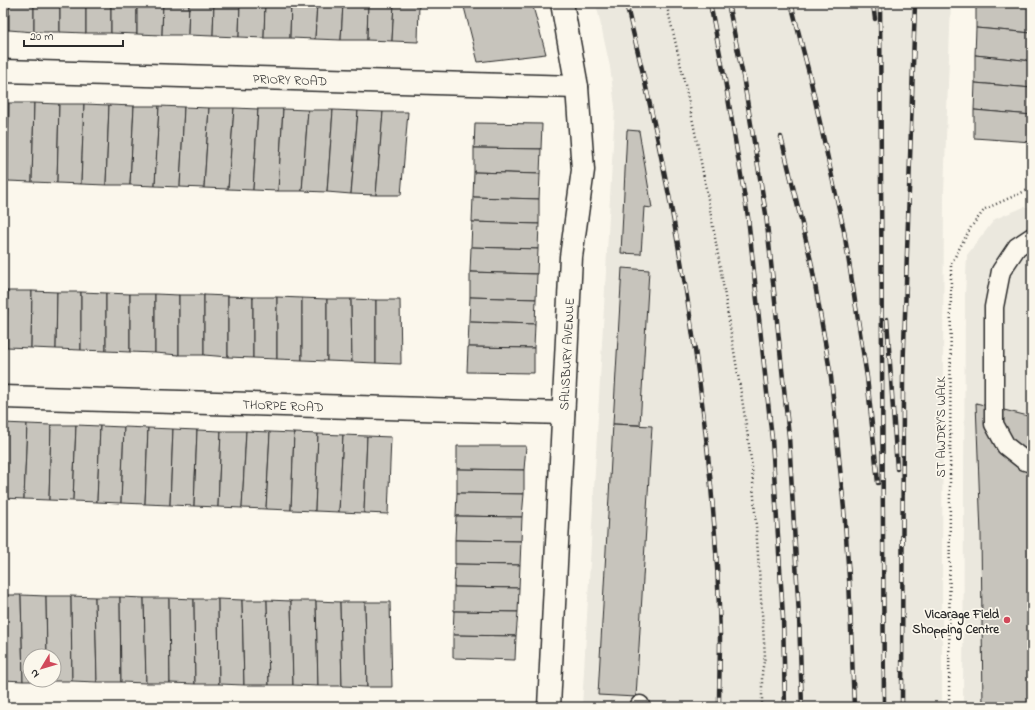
<svg xmlns="http://www.w3.org/2000/svg" width="1035" height="710" font-family="'Indie Flower',sans-serif">
<style>
.built{fill:#ebe8de}
.building{fill:#c7c4bc;stroke:#2b2b2b}
.lines{fill:none;stroke-linecap:round;stroke-linejoin:round}
.lane-casing{stroke:#2b2b2b;stroke-width:21}
.street-casing{stroke:#2b2b2b;stroke-width:25}
.path{stroke:#2b2b2b;stroke-width:2.5;stroke-dasharray:1 3;stroke-linecap:butt}
.lane{stroke:#fbf7ec;stroke-width:18}
.street{stroke:#fbf7ec;stroke-width:22}
.rail-casing{stroke:#2b2b2b;stroke-width:4.5}
.rail{stroke:#fbf7ec;stroke-width:3;stroke-dasharray:9;stroke-linecap:butt}
.poi-dot{fill:#d1495b;stroke:#fbf7ec;stroke-width:1.5}
.labels{text-anchor:middle;stroke-width:3.5;stroke-linejoin:round;paint-order:stroke}
.street-label{font-size:13px;fill:#2b2b2b;stroke:#fbf7ec}
.poi-label{font-size:13px;font-weight:bold;fill:#2b2b2b;stroke:#fbf7ec;text-anchor:end}
</style>
<rect width="100%" height="100%" fill="#fbf7ec"/>
<filter id="ink" filterUnits="userSpaceOnUse"><feTurbulence type="fractalNoise" baseFrequency=".025" numOctaves="2"/><feDisplacementMap in="SourceGraphic" scale="8" xChannelSelector="R" yChannelSelector="G"/><feConvolveMatrix kernelMatrix="1 2 1 2 8 2 1 2 1" color-interpolation-filters="sRGB"/></filter>
<g filter="url(#ink)">
<!-- built -->
<g class="built">
<path d="M 596,3 L 951,3 L 944,192 L 942,570 L 942,707 L 582,707 L 615,107 L 610,67 Z"/>
<path d="M 1024,207 L 1032,207 L 1032,707 L 963,707 L 965,295 L 967,255 L 995,219 Z"/>
</g>
<!-- building -->
<g class="building">
<rect x="3" y="3" width="6" height="27"/>
<path d="M 9,3 L 34,3 L 34,32 L 9,30 Z"/>
<rect x="34" y="3" width="26" height="29"/>
<path d="M 60,3 L 86,3 L 86,33 L 60,32 Z"/>
<rect x="86" y="3" width="25" height="30"/>
<path d="M 111,3 L 137,3 L 137,34 L 111,33 Z"/>
<path d="M 137,3 L 163,3 L 162,35 L 137,34 Z"/>
<path d="M 163,3 L 189,3 L 188,35 L 162,35 Z"/>
<path d="M 189,3 L 214,3 L 213,36 L 188,35 Z"/>
<path d="M 214,3 L 240,3 L 239,37 L 213,36 Z"/>
<path d="M 240,3 L 265,3 L 264,38 L 239,37 Z"/>
<path d="M 265,3 L 291,3 L 290,38 L 264,38 Z"/>
<path d="M 291,3 L 317,3 L 315,39 L 290,38 Z"/>
<path d="M 317,3 L 343,3 L 341,40 L 315,39 Z"/>
<path d="M 343,3 L 368,3 L 367,40 L 341,40 Z"/>
<path d="M 368,3 L 394,3 L 392,41 L 367,40 Z"/>
<path d="M 394,3 L 419,3 L 418,42 L 392,41 Z"/>
<path d="M 463,3 L 532,3 L 546,54 L 478,62 Z"/>
<path d="M 976,3 L 1004,3 L 1032,6 L 1032,33 L 976,28 Z"/>
<path d="M 1004,3 L 1032,3 L 1032,6 Z"/>
<path d="M 976,28 L 1032,33 L 1032,61 L 975,55 Z"/>
<path d="M 975,55 L 1032,61 L 1032,88 L 975,83 Z"/>
<path d="M 975,83 L 1032,88 L 1032,115 L 974,110 Z"/>
<path d="M 3,103 L 9,103 L 8,181 L 3,181 Z"/>
<path d="M 9,103 L 34,103 L 32,182 L 8,181 Z"/>
<path d="M 34,103 L 59,104 L 57,183 L 32,182 Z"/>
<path d="M 59,104 L 84,104 L 81,184 L 57,183 Z"/>
<path d="M 84,104 L 109,105 L 106,185 L 81,184 Z"/>
<path d="M 109,105 L 134,106 L 130,185 L 106,185 Z"/>
<path d="M 134,106 L 159,106 L 155,186 L 130,185 Z"/>
<path d="M 159,106 L 184,107 L 180,187 L 155,186 Z"/>
<path d="M 184,107 L 209,108 L 204,188 L 180,187 Z"/>
<path d="M 209,108 L 234,108 L 228,189 L 204,188 Z"/>
<path d="M 234,108 L 258,109 L 253,190 L 228,189 Z"/>
<path d="M 258,109 L 283,109 L 278,191 L 253,190 Z"/>
<path d="M 283,109 L 308,110 L 302,191 L 278,191 Z"/>
<path d="M 308,110 L 333,110 L 327,192 L 302,191 Z"/>
<path d="M 333,110 L 358,111 L 351,194 L 327,192 Z"/>
<path d="M 974,110 L 1032,115 L 1032,142 L 974,138 Z"/>
<path d="M 358,111 L 383,112 L 376,195 L 351,194 Z"/>
<path d="M 383,112 L 408,112 L 401,195 L 376,195 Z"/>
<path d="M 475,123 L 542,124 L 541,149 L 474,148 Z"/>
<path d="M 627,130 L 639,131 L 652,208 L 644,207 L 641,254 L 621,253 Z"/>
<path d="M 474,148 L 541,149 L 540,174 L 474,172 Z"/>
<path d="M 474,172 L 540,174 L 539,199 L 473,197 Z"/>
<path d="M 473,197 L 539,199 L 539,224 L 472,222 Z"/>
<path d="M 472,222 L 539,224 L 538,249 L 471,247 Z"/>
<path d="M 471,247 L 538,249 L 537,274 L 470,272 Z"/>
<path d="M 622,268 L 649,270 L 640,425 L 613,424 Z"/>
<path d="M 470,272 L 537,274 L 536,299 L 470,297 Z"/>
<path d="M 3,290 L 8,291 L 7,347 L 3,347 Z"/>
<path d="M 8,291 L 32,291 L 31,348 L 7,347 Z"/>
<path d="M 32,291 L 57,292 L 56,349 L 31,348 Z"/>
<path d="M 57,292 L 81,292 L 81,350 L 56,349 Z"/>
<path d="M 81,292 L 106,293 L 106,351 L 81,350 Z"/>
<path d="M 106,293 L 130,294 L 130,352 L 106,351 Z"/>
<path d="M 130,294 L 155,294 L 155,353 L 130,352 Z"/>
<path d="M 155,294 L 179,295 L 179,355 L 155,353 Z"/>
<rect x="179" y="295" width="25" height="60"/>
<path d="M 204,295 L 228,296 L 228,357 L 204,355 Z"/>
<path d="M 228,296 L 253,297 L 253,358 L 228,357 Z"/>
<path d="M 253,297 L 277,297 L 277,359 L 253,358 Z"/>
<path d="M 277,297 L 302,298 L 302,360 L 277,359 Z"/>
<path d="M 470,297 L 536,299 L 535,324 L 469,322 Z"/>
<path d="M 302,298 L 327,299 L 327,361 L 302,360 Z"/>
<path d="M 327,299 L 351,299 L 352,362 L 327,361 Z"/>
<path d="M 351,299 L 376,300 L 376,363 L 352,362 Z"/>
<path d="M 376,300 L 400,300 L 401,364 L 376,363 Z"/>
<path d="M 469,322 L 535,324 L 534,348 L 468,347 Z"/>
<path d="M 468,347 L 534,348 L 534,373 L 467,372 Z"/>
<path d="M 976,403 L 1032,417 L 1032,707 L 983,707 L 981,534 Z"/>
<path d="M 3,423 L 27,424 L 24,499 L 3,498 Z"/>
<path d="M 27,424 L 51,425 L 49,500 L 24,499 Z"/>
<path d="M 613,424 L 652,426 L 636,697 L 598,695 Z"/>
<path d="M 51,425 L 76,425 L 73,501 L 49,500 Z"/>
<path d="M 76,425 L 100,426 L 97,502 L 73,501 Z"/>
<path d="M 100,426 L 124,427 L 121,503 L 97,502 Z"/>
<path d="M 124,427 L 148,428 L 145,504 L 121,503 Z"/>
<path d="M 148,428 L 173,429 L 170,505 L 145,504 Z"/>
<path d="M 173,429 L 197,430 L 194,506 L 170,505 Z"/>
<path d="M 197,430 L 221,431 L 218,507 L 194,506 Z"/>
<path d="M 221,431 L 246,431 L 242,508 L 218,507 Z"/>
<path d="M 246,431 L 270,432 L 266,509 L 242,508 Z"/>
<path d="M 270,432 L 294,433 L 291,510 L 266,509 Z"/>
<path d="M 294,433 L 318,434 L 315,511 L 291,510 Z"/>
<path d="M 318,434 L 343,435 L 339,512 L 315,511 Z"/>
<path d="M 343,435 L 367,436 L 364,513 L 339,512 Z"/>
<path d="M 367,436 L 391,437 L 388,514 L 364,513 Z"/>
<path d="M 457,446 L 526,446 L 524,470 L 457,469 Z"/>
<path d="M 457,469 L 524,470 L 524,494 L 457,493 Z"/>
<path d="M 457,493 L 524,494 L 522,517 L 456,516 Z"/>
<path d="M 456,516 L 522,517 L 521,541 L 455,540 Z"/>
<path d="M 455,540 L 521,541 L 520,565 L 455,564 Z"/>
<path d="M 455,564 L 520,565 L 519,588 L 454,587 Z"/>
<path d="M 454,587 L 519,588 L 518,612 L 454,611 Z"/>
<path d="M 3,595 L 21,595 L 23,681 L 3,680 Z"/>
<path d="M 21,595 L 46,596 L 47,656 L 30,656 L 30,680 L 47,680 L 47,681 L 23,681 Z"/>
<path d="M 46,596 L 71,596 L 72,681 L 47,681 L 47,680 L 54,680 L 54,656 L 47,656 Z"/>
<path d="M 71,596 L 95,597 L 97,682 L 72,681 Z"/>
<path d="M 95,597 L 120,597 L 121,682 L 97,682 Z"/>
<path d="M 120,597 L 144,598 L 146,683 L 121,682 Z"/>
<path d="M 144,598 L 169,598 L 170,683 L 146,683 Z"/>
<path d="M 169,598 L 194,599 L 195,684 L 170,683 Z"/>
<path d="M 194,599 L 218,599 L 219,684 L 195,684 Z"/>
<path d="M 218,599 L 242,600 L 244,685 L 219,684 Z"/>
<path d="M 242,600 L 267,600 L 269,685 L 244,685 Z"/>
<path d="M 267,600 L 291,601 L 293,685 L 269,685 Z"/>
<path d="M 291,601 L 316,601 L 318,686 L 293,685 Z"/>
<path d="M 316,601 L 340,602 L 342,686 L 318,686 Z"/>
<path d="M 340,602 L 365,602 L 367,687 L 342,686 Z"/>
<path d="M 365,602 L 390,602 L 392,687 L 367,687 Z"/>
<path d="M 454,611 L 518,612 L 516,636 L 453,635 Z"/>
<path d="M 453,635 L 516,636 L 515,660 L 453,658 Z"/>
</g>
<g class="lines">
<!-- lane casing -->
<g class="lane-casing">
<g id="lane">
<path d="M 1032,237 L 1017,247 L 1001,271 L 994,307 L 994,424 L 1006,446 L 1025,461 L 1032,463"/>
<path d="M 639,707 L 640,705"/>
</g>
</g>
<!-- street casing -->
<g class="street-casing">
<g id="street">
<path d="M 3,71 L 577,87"/>
<path d="M 3,397 L 563,413"/>
<path d="M 549,707 L 571,257 L 583,170 L 577,87 L 562,3"/>
</g>
</g>
<!-- path -->
<g class="path">
<path d="M 666,3 C 692,108 712,215 729,321 C 737,370 746,419 752,468 L 765,656 L 762,672 L 762,707"/>
<path d="M 949,707 L 951,264 L 971,227 L 985,209 L 1032,188"/>
</g>
<!-- lane -->
<use href="#lane" class="lane"/>
<!-- street -->
<use href="#street" class="street"/>
<!-- rail casing -->
<g class="rail-casing">
<g id="rail">
<path d="M 626,3 C 678,210 714,422 720,635 C 720,659 719,683 719,707"/>
<path d="M 710,3 L 725,80 L 748,217 L 772,439 L 783,617 L 785,707"/>
<path d="M 728,3 L 743,76 L 766,214 L 789,437 L 799,616 L 802,707"/>
<path d="M 791,3 L 809,73 L 844,231 L 867,377 L 878,483"/>
<path d="M 873,3 L 875,19"/>
<path d="M 880,3 L 884,707"/>
<path d="M 781,137 L 811,261 L 831,377 L 844,509 L 849,577 L 854,707"/>
<path d="M 887,319 L 897,469"/>
<path d="M 902,707 L 903,377 L 915,3"/>
</g>
</g>
<!-- rail -->
<use href="#rail" class="rail"/>
</g>
</g>
<!-- markers -->
<circle class="poi-dot" cx="1007" cy="620" r="4"/>
<g class="labels">
<!-- street labels -->
<g class="street-label">
<text transform="translate(290 79) rotate(2)" y="5">PRIORY ROAD</text>
<text transform="translate(566 354) rotate(-87)" y="5">SALISBURY AVENUE</text>
<text transform="translate(283 405) rotate(2)" y="5">THORPE ROAD</text>
<text transform="translate(940 427) rotate(-90)" y="5">ST AWDRY'S WALK</text>
</g>
<!-- poi labels -->
<g class="poi-label">
<text x="999" y="618">Vicarage Field<tspan x="999" dy="15">Shopping Centre</tspan></text>
</g>
</g>
<!-- margin -->
<rect width="1035" height="710" fill="none" stroke="#fbf7ec" stroke-width="16"/>
<rect x="8" y="8" width="1019" height="694" fill="none" stroke="#2b2b2b" stroke-width="1.5" filter="url(#ink)"/>
<!-- north arrow -->
<g transform="translate(42 668) rotate(232)"><circle r="19" fill="#fbf7ec" stroke="#a8a59f"/>
<path d="M0-3L7 15L0 10L-7 15Z" fill="#d1495b"/>
<text y="-6" font-size="11" font-weight="bold" text-anchor="middle" fill="#2b2b2b">N</text>
</g>
<!-- scale -->
<path d="M24 40v6h99v-6" fill="none" stroke="#2b2b2b" stroke-width="2"/>
<text x="30" y="40" font-size="12" fill="#2b2b2b" stroke="#fbf7ec" stroke-width="3" paint-order="stroke">20 m</text>
</svg>
